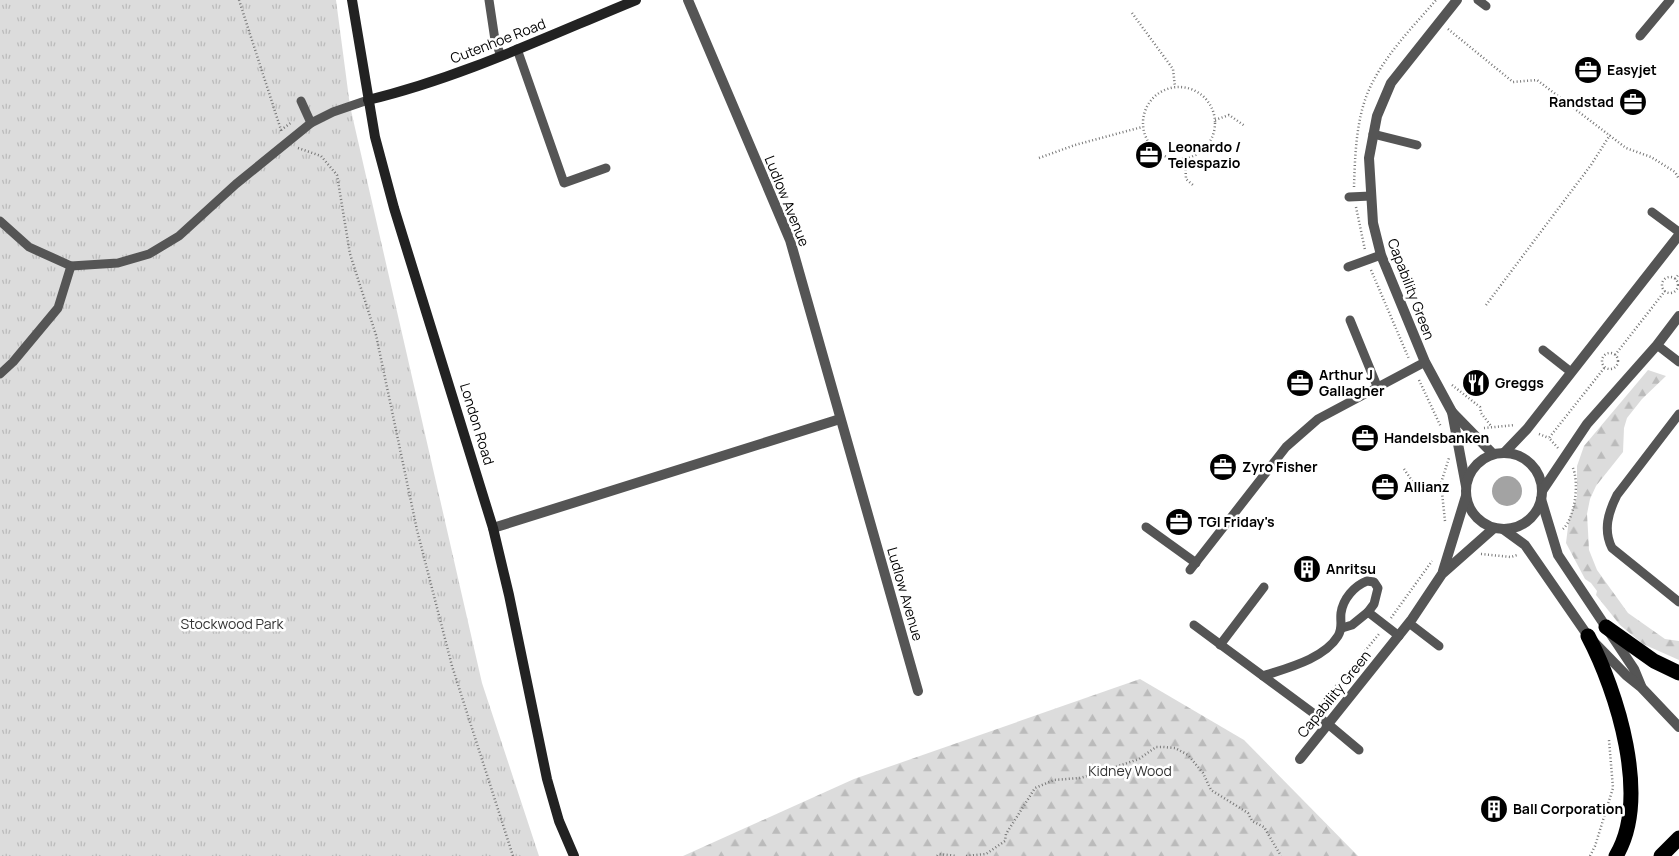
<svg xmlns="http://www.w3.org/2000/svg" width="1679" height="856" font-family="Manrope,sans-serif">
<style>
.forest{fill:url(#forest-firs)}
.park{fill:url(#park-tufts)}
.water{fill:#a3a3a3}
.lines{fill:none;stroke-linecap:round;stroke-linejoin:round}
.path{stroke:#777;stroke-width:2.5;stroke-dasharray:1 2.5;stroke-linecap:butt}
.lane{stroke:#555;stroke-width:9}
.street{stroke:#555;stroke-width:10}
.secondary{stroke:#222;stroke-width:10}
.highway{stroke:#000;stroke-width:15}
.labels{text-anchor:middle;stroke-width:5;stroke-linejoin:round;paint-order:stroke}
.street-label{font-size:14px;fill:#000;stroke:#fff}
.poi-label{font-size:14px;font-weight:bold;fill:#000;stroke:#fff;text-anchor:start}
.park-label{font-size:14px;fill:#333;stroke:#fff}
</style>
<defs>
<pattern id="forest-firs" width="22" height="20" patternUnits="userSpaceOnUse" patternTransform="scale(1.25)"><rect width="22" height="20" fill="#dcdcdc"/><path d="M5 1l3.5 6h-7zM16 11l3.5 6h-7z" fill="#bbb"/></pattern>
<pattern id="park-tufts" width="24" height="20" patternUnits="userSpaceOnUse" patternTransform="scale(1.25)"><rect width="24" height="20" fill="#dcdcdc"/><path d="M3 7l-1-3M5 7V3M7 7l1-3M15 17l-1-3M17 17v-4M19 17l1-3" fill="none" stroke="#bbb"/></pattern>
</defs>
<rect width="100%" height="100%" fill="#fff"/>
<!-- forest -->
<g class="forest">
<path d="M 1648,370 L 1666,376 L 1642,399 L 1627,418 L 1624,428 L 1623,452 L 1596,486 L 1590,499 L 1587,514 L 1588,531 L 1589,550 L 1597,570 L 1628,613 L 1665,639 L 1679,641 L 1679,660 L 1643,644 L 1620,625 L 1596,595 L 1597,591 L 1591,583 L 1585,579 L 1566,543 L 1569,519 L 1577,497 L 1577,466 L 1584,446 Z"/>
<path d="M 1140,679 L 1244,740 L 1358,856 L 683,856 L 854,779 Z"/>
</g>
<!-- park -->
<path class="park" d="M 0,0 L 336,0 L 350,106 L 482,683 L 539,856 L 0,856 Z"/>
<!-- water -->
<circle class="water" cx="1507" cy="491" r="15"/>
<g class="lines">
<!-- path -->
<g class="path">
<path d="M 239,0 L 282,133"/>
<path d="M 1132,13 L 1173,69 L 1175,87"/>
<path d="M 1448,29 L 1513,82 L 1537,80 L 1626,148 L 1651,157 L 1675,172 L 1679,179"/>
<circle cx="1179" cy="123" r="36"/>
<path d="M 1215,120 L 1229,115 L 1245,126"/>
<path d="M 281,130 L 292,122"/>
<path d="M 298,148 L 321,156 L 337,175 L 350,254 L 376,335 L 417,530 L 452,666 L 513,856"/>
<path d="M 1039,158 L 1075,145 L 1142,127"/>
<path d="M 1185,159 L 1186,179 L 1194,186"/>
<path d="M 1354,187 C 1355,156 1356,121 1368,92 C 1383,57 1411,29 1436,0"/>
<path d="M 1356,207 L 1365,250"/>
<path d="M 1371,270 L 1409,359"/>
<circle cx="1670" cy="285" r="8"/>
<path d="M 1675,279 L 1679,274"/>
<path d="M 1486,305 L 1591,165 L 1610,135"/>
<circle cx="1610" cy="361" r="8"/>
<path d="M 1615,355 L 1665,291"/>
<path d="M 1419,380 L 1441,427"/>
<path d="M 1452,385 L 1480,407 L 1481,413 L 1491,426"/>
<path d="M 1484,428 L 1515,425"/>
<path d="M 1539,434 L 1549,438"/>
<path d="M 1558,448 L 1549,438 L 1605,367"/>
<path d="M 1404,469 L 1415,485 L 1441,483"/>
<path d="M 1445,521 L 1441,483 L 1449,458"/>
<path d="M 1563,529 C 1575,518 1580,481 1572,466"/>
<path d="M 1481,554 L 1511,557 L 1517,555"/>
<path d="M 1391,618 L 1432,561"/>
<path d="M 1320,705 L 1379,634"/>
<path d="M 937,856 L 939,854 L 957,856"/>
<path d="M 966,856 L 986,854 L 1005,841 L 1006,834 L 1035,788 L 1054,780 L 1080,778 L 1101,772 L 1139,759 L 1156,747 L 1163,747 L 1175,748 L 1188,755 L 1203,773 L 1211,790 L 1248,813 L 1252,821 L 1264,827 L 1281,856"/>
<path d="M 1590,856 L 1595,846 L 1613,788 L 1609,740"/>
</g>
<!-- lane -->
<g class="lane">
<path d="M 489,0 L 495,40 L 501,56"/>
<path d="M 1478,0 L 1486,6"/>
<path d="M 1640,36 L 1670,0"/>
<path d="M 517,49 L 564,183 L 606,168"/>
<path d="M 301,101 L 311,123"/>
<path d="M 1373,134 L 1417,145"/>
<path d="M 1349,197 L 1371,196"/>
<path d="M 1652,212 L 1679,232"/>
<path d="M 0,221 L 29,247 L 71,266 L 118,263 L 149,254 L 179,236 L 236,184 L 311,123 L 333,112 L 368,100"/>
<path d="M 1348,267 L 1381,255"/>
<path d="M 1350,320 L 1377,386"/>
<path d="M 1657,345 L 1679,362"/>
<path d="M 1543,350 L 1571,372"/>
<path d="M 0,374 L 13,362 L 58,308 L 71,266"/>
<path d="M 1679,414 L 1617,495 C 1608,513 1603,530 1612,548 L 1679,602"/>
<path d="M 1146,527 L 1196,563"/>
<path d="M 1190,570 L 1286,447 L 1318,419 L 1425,362"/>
<path d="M 1409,623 L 1439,646"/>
<path d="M 1194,625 L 1328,724 L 1359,750"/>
<path d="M 1342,628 L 1352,625 L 1368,612"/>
<path d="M 1220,645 L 1264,587"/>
<path d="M 1263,676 C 1287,668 1324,659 1338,636 C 1343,628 1340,622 1341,613 C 1343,599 1354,586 1367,581 L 1374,582 L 1378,588 L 1374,604 L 1368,612 L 1399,636"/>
</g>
<!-- street -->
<g class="street">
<path d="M 688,0 L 790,240 L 918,691"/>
<path d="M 1457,0 L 1391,83 L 1377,116 L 1369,158 L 1373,223 L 1381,255 L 1425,362 L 1452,412 L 1466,486"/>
<path d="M 1452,412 L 1493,454"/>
<path d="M 1504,453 L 1527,429 L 1679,235"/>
<circle cx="1504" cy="491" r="38"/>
<path d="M 1542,491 L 1587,424 L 1657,345 L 1679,316"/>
<path d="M 1541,499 L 1558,555 L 1634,669 L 1641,686"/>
<path d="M 493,528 L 840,419"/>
<path d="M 1503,529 L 1525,545 L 1588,636 L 1626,675 L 1641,687 L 1679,727"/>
<path d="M 1443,571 L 1466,496"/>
<path d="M 1300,759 L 1412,619 L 1442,574 L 1494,528"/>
</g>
<!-- secondary -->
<g class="secondary">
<path d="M 352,0 L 375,137 L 394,208 L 493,528 L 509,595 L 547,779 L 559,821 L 574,856"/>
<path d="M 368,100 C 460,78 548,36 636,0"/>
</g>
<!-- highway -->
<g class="highway">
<path d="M 1606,627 L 1654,661 L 1679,673"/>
<path d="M 1588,636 C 1617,691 1651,798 1616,856"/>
<path d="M 1661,856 L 1679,838"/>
</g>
</g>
<!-- icons -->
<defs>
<g id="office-disc" transform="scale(1.4375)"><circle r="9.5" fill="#000" stroke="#fff"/><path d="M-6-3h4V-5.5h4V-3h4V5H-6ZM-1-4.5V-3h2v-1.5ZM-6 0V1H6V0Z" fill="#fff"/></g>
<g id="restaurant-disc" transform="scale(1.4375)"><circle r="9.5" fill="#000" stroke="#fff"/><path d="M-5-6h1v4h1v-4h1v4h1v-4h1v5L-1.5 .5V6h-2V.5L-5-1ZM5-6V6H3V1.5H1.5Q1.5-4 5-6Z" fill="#fff"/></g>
<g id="building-disc" transform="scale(1.4375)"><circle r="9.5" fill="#000" stroke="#fff"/><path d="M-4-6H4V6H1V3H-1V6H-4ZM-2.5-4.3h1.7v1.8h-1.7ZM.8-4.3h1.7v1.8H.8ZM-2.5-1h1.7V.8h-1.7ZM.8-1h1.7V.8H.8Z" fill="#fff"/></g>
</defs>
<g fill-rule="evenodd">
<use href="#office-disc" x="1588" y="70"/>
<use href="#office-disc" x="1633" y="102"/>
<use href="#office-disc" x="1149" y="155"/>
<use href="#office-disc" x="1300" y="383"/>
<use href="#restaurant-disc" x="1476" y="383"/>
<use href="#office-disc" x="1365" y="438"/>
<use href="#office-disc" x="1223" y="467"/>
<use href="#office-disc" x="1385" y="487"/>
<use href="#office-disc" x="1179" y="522"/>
<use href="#building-disc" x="1307" y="569"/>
<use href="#building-disc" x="1494" y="809"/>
</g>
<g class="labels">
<!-- street labels -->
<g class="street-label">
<text transform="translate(498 41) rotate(-21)" y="5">Cutenhoe Road</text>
<text transform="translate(787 201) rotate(68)" y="5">Ludlow Avenue</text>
<text transform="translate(1411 289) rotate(69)" y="5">Capability Green</text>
<text transform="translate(477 424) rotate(73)" y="5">London Road</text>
<text transform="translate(905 594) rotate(74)" y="5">Ludlow Avenue</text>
<text transform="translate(1334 694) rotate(-51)" y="5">Capability Green</text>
</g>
<!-- poi labels -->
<g class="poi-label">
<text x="1607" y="75">Easyjet</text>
<text x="1614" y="107" text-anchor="end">Randstad</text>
<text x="1168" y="152">Leonardo /<tspan x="1168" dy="16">Telespazio</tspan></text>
<text x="1319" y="380">Arthur J<tspan x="1319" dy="16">Gallagher</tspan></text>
<text x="1495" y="388">Greggs</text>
<text x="1384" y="443">Handelsbanken</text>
<text x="1242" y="472">Zyro Fisher</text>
<text x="1404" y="492">Allianz</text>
<text x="1198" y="527">TGI Friday's</text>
<text x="1326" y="574">Anritsu</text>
<text x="1513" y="814">Ball Corporation</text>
</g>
<!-- park labels -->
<g class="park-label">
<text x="232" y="629">Stockwood Park</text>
<text x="1130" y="776">Kidney Wood</text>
</g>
</g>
</svg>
